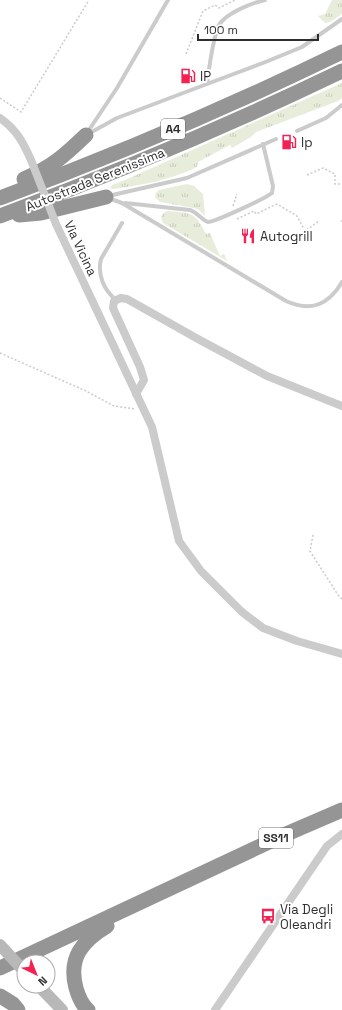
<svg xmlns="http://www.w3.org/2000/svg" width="342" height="1010" font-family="'Space Grotesk',sans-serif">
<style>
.grass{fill:url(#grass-tufts)}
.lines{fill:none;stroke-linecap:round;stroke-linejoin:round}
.path{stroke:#cbcbcb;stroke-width:1.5;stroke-dasharray:2 2;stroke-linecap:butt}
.lane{stroke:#cbcbcb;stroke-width:4}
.street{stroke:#cbcbcb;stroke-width:8}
.secondary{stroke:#b8b8b8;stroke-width:12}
.highway{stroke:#959595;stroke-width:15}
.street-bridge{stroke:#cbcbcb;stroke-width:8}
.secondary-bridge{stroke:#b8b8b8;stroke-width:12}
.labels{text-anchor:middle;stroke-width:4;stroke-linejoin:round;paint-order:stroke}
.shield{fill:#fff;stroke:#6d6d6d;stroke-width:1}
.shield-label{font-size:12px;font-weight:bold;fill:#2e2e2e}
.poi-label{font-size:13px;fill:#2e2e2e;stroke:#fff;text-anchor:start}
.street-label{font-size:13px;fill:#2e2e2e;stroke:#fff}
</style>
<defs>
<pattern id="grass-tufts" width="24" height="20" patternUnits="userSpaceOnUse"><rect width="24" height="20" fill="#e7edda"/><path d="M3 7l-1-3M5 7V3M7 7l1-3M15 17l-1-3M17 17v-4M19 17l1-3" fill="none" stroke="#c6ccbb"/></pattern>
</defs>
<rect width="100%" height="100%" fill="#fff"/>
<!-- grass -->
<g class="grass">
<path d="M 332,0 L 342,0 L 342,14 L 330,22 L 325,23 L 318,16 L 325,14 Z"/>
<path d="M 342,83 L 342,98 L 338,101 L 256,132 L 251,137 L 232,148 L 230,145 L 198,162 L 197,167 C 171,180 142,185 113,189 L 110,188 L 112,185 L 125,180 Z"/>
<path d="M 187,184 L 194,186 L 203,194 L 205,216 L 199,210 L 194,208 L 160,202 L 155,197 L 156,193 L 159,190 Z"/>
<path d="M 167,211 C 191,213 195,211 206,234 L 210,233 L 220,256 L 224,254 L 227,261 L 163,223 L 161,218 C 162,214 163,213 167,211 Z"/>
</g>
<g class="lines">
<!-- path -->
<g class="path">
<path d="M 186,54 L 203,11 L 215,5 L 219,8 L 235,0"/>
<path d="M 0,98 L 21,112 L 89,0"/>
<path d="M 307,175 L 323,168 L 335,174 L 335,184 L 342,184"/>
<path d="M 233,206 L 237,194"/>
<path d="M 237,219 L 254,211 L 256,214 L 277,204 L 297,216 L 305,231 L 319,221"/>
<path d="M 341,221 L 342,221"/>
<path d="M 0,353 L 86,391 L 114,406 L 135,409"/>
<path d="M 313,535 L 310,551 L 338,595 L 342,599"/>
</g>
<!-- lane -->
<g class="lane">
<path d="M 207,84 L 268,61 L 302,47 L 342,19"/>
<path d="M 297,131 L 326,118 L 342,105"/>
<path d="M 87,133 L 117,88 L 168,0"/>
<path d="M 88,134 L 117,118 L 207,84 C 209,68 211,53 215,37 C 216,34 217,29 219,25 C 226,13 252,3 265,0"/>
<path d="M 108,196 L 187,178 L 276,139"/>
<path d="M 108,198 L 122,203 L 286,301 C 310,312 328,306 342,282"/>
<path d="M 125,203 L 190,210 C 197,212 203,221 208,222 C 215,222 266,198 272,193 L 273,186 L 263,144"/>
<path d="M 116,300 C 104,290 97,275 101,259 L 122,223"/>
</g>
<!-- street -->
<g class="street">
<path d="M 0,118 C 16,129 23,142 31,160"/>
<path d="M 56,224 L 152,427 L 179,541 L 201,571 L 242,612 L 263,628 L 297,641 L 342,654"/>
<path d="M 136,394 L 144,380 L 140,367 L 113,308 L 114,301 L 121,298 L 127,299 L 198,339 L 267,376 L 342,406"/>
<path d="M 215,1010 L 327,846 L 342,834"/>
</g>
<!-- secondary -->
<path class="secondary" d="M 39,986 L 62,1010"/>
<!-- highway -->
<g class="highway">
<path d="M 24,179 C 52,167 64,156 86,135"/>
<path d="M 0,198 C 116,155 231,106 342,52"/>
<path d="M 19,215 L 41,213 L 106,197"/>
<path d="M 0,216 C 116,173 230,125 342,71"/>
<path d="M 0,968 L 284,835 L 342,810"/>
<path d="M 0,996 L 13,1004 L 18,1010"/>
<path d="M 88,1010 C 82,1005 78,995 76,988 C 68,958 82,941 107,926"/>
</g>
<!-- street-bridge -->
<path class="street-bridge" d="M 31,160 L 56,224"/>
<!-- secondary-bridge -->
<path class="secondary-bridge" d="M 0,945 L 24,971"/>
</g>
<!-- icons -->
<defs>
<g id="fuel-bare" transform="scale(1.2)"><path d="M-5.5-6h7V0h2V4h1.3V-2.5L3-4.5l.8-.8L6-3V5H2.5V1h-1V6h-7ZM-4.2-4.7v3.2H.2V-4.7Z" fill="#f42152" stroke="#fff" stroke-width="2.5" paint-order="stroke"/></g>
<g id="restaurant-bare" transform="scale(1.2)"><path d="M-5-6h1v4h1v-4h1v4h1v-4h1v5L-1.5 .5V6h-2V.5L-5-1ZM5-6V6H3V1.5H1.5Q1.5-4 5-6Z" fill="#f42152" stroke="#fff" stroke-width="2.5" paint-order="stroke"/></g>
<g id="bus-bare" transform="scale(1.2)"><path d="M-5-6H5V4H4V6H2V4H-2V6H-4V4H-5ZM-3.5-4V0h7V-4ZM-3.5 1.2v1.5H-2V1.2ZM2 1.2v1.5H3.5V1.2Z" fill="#f42152" stroke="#fff" stroke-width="2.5" paint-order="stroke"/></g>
</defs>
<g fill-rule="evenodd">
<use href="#fuel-bare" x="188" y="76"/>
<use href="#fuel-bare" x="289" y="142"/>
<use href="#restaurant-bare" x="248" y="236"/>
<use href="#bus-bare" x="268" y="916"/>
</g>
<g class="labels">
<!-- shield labels -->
<g class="shield">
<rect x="161" y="119" width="24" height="20" rx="3"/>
<rect x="259" y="828" width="34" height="20" rx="3"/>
</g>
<g class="shield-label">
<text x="173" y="133">A4</text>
<text x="276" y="842">SS11</text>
</g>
<!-- poi labels -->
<g class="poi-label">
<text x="200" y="81">IP</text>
<text x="301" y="147">Ip</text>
<text x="260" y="241">Autogrill</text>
<text x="280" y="914">Via Degli<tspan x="280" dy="15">Oleandri</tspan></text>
</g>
<!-- street labels -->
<g class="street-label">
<text transform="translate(95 179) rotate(-22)" y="5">Autostrada Serenissima</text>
<text transform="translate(81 248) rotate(65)" y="5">Via Vicina</text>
</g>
</g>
<!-- north arrow -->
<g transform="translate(36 974) rotate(137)"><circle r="19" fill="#ffffff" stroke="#ababab"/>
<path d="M0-3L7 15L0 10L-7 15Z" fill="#f42152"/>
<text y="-6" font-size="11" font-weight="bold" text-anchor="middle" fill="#2e2e2e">N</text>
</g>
<!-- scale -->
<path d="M198 34v6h120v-6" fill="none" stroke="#2e2e2e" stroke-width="2"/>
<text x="204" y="34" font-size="12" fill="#2e2e2e" stroke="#ffffff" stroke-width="3" paint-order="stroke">100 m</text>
</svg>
